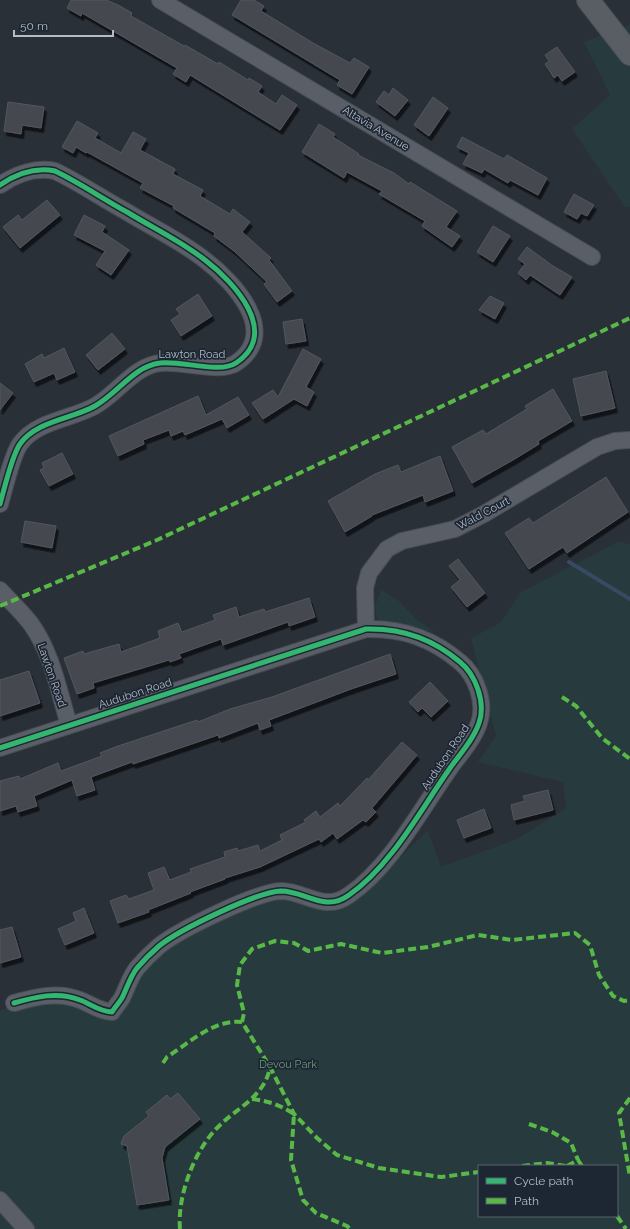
<svg xmlns="http://www.w3.org/2000/svg" width="630" height="1229" font-family="Raleway,sans-serif">
<style>
.green{fill:#273a3e;fill-rule:evenodd}
.lines{fill:none;stroke-linecap:round;stroke-linejoin:round}
.stream{stroke:#384963;stroke-width:4}
.building{fill:#444950;stroke:#52575f;filter:url(#shadow)}
.street-casing{stroke:#484c53;stroke-width:18}
.secondary-casing{stroke:#484c53;stroke-width:24}
.street{stroke:#5a5e66;stroke-width:16}
.secondary{stroke:#595d64;stroke-width:22}
.quiet{stroke:#58b947;stroke-width:4;stroke-dasharray:8 4;stroke-linecap:butt}
.cycleway-casing{stroke:#1d2633;stroke-width:8}
.cycleway{stroke:#33b770;stroke-width:5}
.labels{text-anchor:middle;stroke-width:3.5;stroke-linejoin:round;paint-order:stroke}
.street-label{font-size:11px;fill:#b4bcc9;stroke:#1d2633}
.park-label{font-size:11px;fill:#6b9a76;stroke:#1d2633}
</style>
<defs>
<filter id="shadow"><feDropShadow dx="2.5" dy="4.5" stdDeviation="0" flood-color="#0009"/></filter>
</defs>
<rect width="100%" height="100%" fill="#2a3038"/>
<!-- green -->
<g class="green">
<path d="M 630,25 L 630,207 L 625,207 L 572,129 L 610,95 L 584,42 Z"/>
<path d="M 618,542 L 630,544 L 630,1229 L 0,1229 L 0,1011 L 14,1003 L 34,997 L 101,1011 L 159,946 L 260,895 L 356,900 L 428,830 L 441,867 L 517,839 L 566,808 L 563,782 L 478,762 L 496,736 L 471,638 L 500,623 L 521,592 ZM 479,1166 L 617,1166 L 617,1216 L 479,1216 Z"/>
<path d="M 381,590 L 398,600 L 415,618 L 435,632 L 378,623 L 375,606 Z"/>
</g>
<g class="lines">
<!-- stream -->
<path class="stream" d="M 569,562 L 630,599"/>
</g>
<!-- building -->
<g class="building">
<path d="M 71,0 L 106,0 L 118,5 L 132,13 L 131,16 L 184,46 L 185,45 L 218,64 L 219,62 L 248,80 L 249,78 L 262,86 L 258,92 L 276,104 L 282,95 L 297,105 L 280,130 L 190,75 L 186,82 L 173,74 L 177,68 L 82,13 L 81,16 L 67,8 Z"/>
<path d="M 241,0 L 254,0 L 264,6 L 261,11 L 313,43 L 350,63 L 354,58 L 369,67 L 352,94 L 337,85 L 340,80 L 232,15 Z"/>
<path d="M 557,47 L 575,72 L 562,81 L 558,75 L 554,78 L 545,64 L 549,61 L 545,55 Z"/>
<path d="M 393,88 L 408,100 L 395,116 L 376,102 L 384,91 L 389,95 Z"/>
<path d="M 433,97 L 448,108 L 429,136 L 414,125 Z"/>
<path d="M 8,102 L 44,107 L 41,128 L 22,125 L 21,134 L 4,131 Z"/>
<path d="M 77,121 L 98,133 L 95,138 L 121,153 L 133,132 L 146,139 L 140,150 L 175,169 L 173,174 L 203,190 L 200,196 L 230,214 L 233,209 L 250,222 L 242,232 L 271,258 L 269,260 L 292,291 L 277,302 L 264,284 L 267,282 L 234,251 L 214,236 L 215,233 L 173,208 L 174,206 L 140,188 L 143,183 L 87,152 L 86,153 L 76,147 L 73,153 L 62,147 Z"/>
<path d="M 319,124 L 335,134 L 333,137 L 359,154 L 358,155 L 394,173 L 409,184 L 410,182 L 457,211 L 446,227 L 460,236 L 452,247 L 422,226 L 425,221 L 379,194 L 382,191 L 347,172 L 344,178 L 302,152 Z"/>
<path d="M 462,137 L 504,159 L 507,155 L 547,178 L 538,195 L 510,180 L 508,183 L 484,169 L 482,173 L 463,164 L 469,153 L 457,147 Z"/>
<path d="M 574,194 L 594,205 L 587,216 L 581,213 L 577,219 L 564,212 Z"/>
<path d="M 47,200 L 60,215 L 20,248 L 3,227 L 18,215 L 22,220 Z"/>
<path d="M 84,215 L 105,226 L 102,232 L 129,250 L 111,275 L 96,265 L 105,251 L 74,235 Z"/>
<path d="M 493,226 L 510,236 L 493,262 L 477,252 Z"/>
<path d="M 527,247 L 553,266 L 572,277 L 560,295 L 530,275 L 526,280 L 518,273 L 525,264 L 518,259 Z"/>
<path d="M 198,294 L 212,316 L 181,336 L 171,320 L 180,314 L 176,309 Z"/>
<path d="M 490,296 L 504,303 L 495,319 L 479,310 Z"/>
<path d="M 302,319 L 306,341 L 286,344 L 283,322 Z"/>
<path d="M 112,333 L 125,349 L 98,370 L 86,355 Z"/>
<path d="M 64,348 L 75,372 L 57,380 L 54,373 L 34,382 L 25,364 L 42,354 L 44,358 Z"/>
<path d="M 303,349 L 321,359 L 306,387 L 314,392 L 307,406 L 294,399 L 263,419 L 252,403 L 273,390 L 278,397 Z"/>
<path d="M 606,371 L 615,408 L 581,416 L 573,379 Z"/>
<path d="M 0,383 L 13,393 L 0,410 Z"/>
<path d="M 553,389 L 572,421 L 538,441 L 539,444 L 513,460 L 472,483 L 452,447 L 483,430 L 486,434 L 527,409 L 525,406 Z"/>
<path d="M 198,396 L 206,415 L 238,397 L 249,415 L 227,428 L 222,419 L 185,435 L 183,431 L 171,436 L 169,430 L 143,440 L 144,444 L 118,456 L 109,436 Z"/>
<path d="M 62,453 L 73,474 L 49,486 L 40,470 L 44,468 L 42,463 Z"/>
<path d="M 440,456 L 453,491 L 425,502 L 423,495 L 372,515 L 372,516 L 345,532 L 328,501 L 375,474 L 398,465 L 401,472 Z"/>
<path d="M 606,477 L 628,512 L 567,553 L 563,547 L 529,569 L 505,533 L 529,518 L 533,523 Z"/>
<path d="M 25,521 L 56,526 L 52,548 L 21,542 Z"/>
<path d="M 458,559 L 485,593 L 467,607 L 451,587 L 460,580 L 449,566 Z"/>
<path d="M 309,598 L 315,617 L 289,626 L 288,622 L 223,645 L 221,639 L 179,654 L 181,658 L 170,662 L 169,660 L 93,683 L 94,688 L 77,694 L 64,658 L 83,651 L 84,654 L 119,644 L 121,652 L 160,638 L 158,631 L 178,623 L 182,632 L 215,620 L 213,615 L 236,607 L 239,617 L 264,609 L 265,612 Z"/>
<path d="M 390,654 L 396,674 L 351,689 L 269,720 L 271,726 L 260,730 L 258,723 L 219,738 L 218,735 L 133,764 L 132,762 L 91,777 L 95,790 L 77,796 L 72,780 L 34,796 L 37,806 L 18,812 L 16,806 L 0,811 L 0,781 L 19,776 L 20,779 L 58,763 L 61,771 L 102,756 L 100,753 L 118,746 L 197,720 L 198,722 L 230,709 L 272,697 Z"/>
<path d="M 29,671 L 40,703 L 0,716 L 0,680 Z"/>
<path d="M 430,682 L 448,701 L 431,717 L 422,708 L 418,712 L 409,702 Z"/>
<path d="M 402,742 L 417,755 L 372,808 L 376,812 L 366,822 L 363,820 L 337,839 L 333,833 L 321,842 L 319,839 L 260,867 L 225,878 L 225,879 L 190,892 L 191,893 L 148,910 L 149,912 L 118,923 L 110,901 L 126,895 L 129,899 L 154,890 L 148,873 L 164,867 L 170,880 L 191,872 L 190,869 L 225,857 L 224,852 L 237,848 L 238,851 L 258,845 L 260,851 L 282,840 L 280,835 L 306,822 L 304,820 L 316,811 L 320,817 L 338,803 L 340,806 L 367,778 L 368,780 Z"/>
<path d="M 548,790 L 553,810 L 514,820 L 511,805 L 525,801 L 523,796 Z"/>
<path d="M 484,809 L 491,828 L 464,838 L 457,820 Z"/>
<path d="M 84,908 L 94,933 L 65,945 L 58,929 L 76,921 L 73,913 Z"/>
<path d="M 12,927 L 21,957 L 0,963 L 0,930 Z"/>
<path d="M 178,1093 L 200,1119 L 165,1147 L 162,1158 L 169,1200 L 137,1205 L 127,1146 L 121,1144 L 124,1136 L 149,1116 L 146,1112 L 167,1095 L 170,1099 Z"/>
</g>
<g class="lines">
<!-- street casing -->
<g class="street-casing">
<g id="street">
<path d="M 160,0 L 592,257"/>
<path d="M 0,185 C 16,174 36,167 55,171 C 80,183 103,199 127,212 C 153,228 181,241 205,260 C 234,282 281,333 236,363 C 219,374 181,360 160,363 C 134,366 118,393 95,406 C 72,419 36,421 20,444 C 12,455 4,490 0,504"/>
<path d="M 0,590 C 10,601 22,612 31,624 C 52,653 59,692 69,725"/>
<path d="M 366,629 L 365,588 L 369,573 L 387,549 L 402,541 L 455,529 L 484,514 L 597,447 L 615,441 L 630,440"/>
<path d="M 0,748 L 366,629 C 402,628 432,638 460,662 C 476,675 486,703 479,723 C 473,741 458,756 448,771 C 420,811 390,867 349,895 C 325,913 305,891 281,891 C 256,892 179,930 159,946 C 151,953 143,961 137,968 C 130,977 127,988 122,998 C 119,1003 115,1007 112,1012 C 98,1011 91,1004 80,1000 C 58,991 35,997 14,1003"/>
<path d="M 0,1200 L 26,1229"/>
</g>
</g>
<!-- secondary casing -->
<g class="secondary-casing">
<path id="secondary" d="M 588,0 L 630,54"/>
</g>
<!-- street -->
<use href="#street" class="street"/>
<!-- secondary -->
<use href="#secondary" class="secondary"/>
<!-- quiet -->
<g class="quiet">
<path d="M 0,606 L 157,540 L 630,318"/>
<path d="M 562,697 L 576,706 L 602,738 L 630,759"/>
<path d="M 242,1022 L 244,1013 L 237,985 L 240,965 L 252,949 L 275,941 L 294,943 L 308,951 L 341,944 L 382,953 L 428,947 L 478,935 L 512,940 L 575,933 L 590,945 L 599,975 L 613,996 L 624,1001 L 630,1000"/>
<path d="M 163,1063 L 167,1057 C 189,1043 214,1019 242,1022 L 270,1067 L 294,1114 L 317,1138 L 337,1155 L 379,1168 L 441,1177 L 479,1172"/>
<path d="M 630,1098 L 619,1113 L 630,1177"/>
<path d="M 252,1099 C 269,1101 280,1105 294,1114 L 291,1160 L 303,1200 L 316,1213 L 347,1226 L 350,1229"/>
<path d="M 529,1124 L 552,1132 L 571,1143 L 578,1160"/>
<path d="M 522,1166 L 547,1163 L 566,1166"/>
<path d="M 567,1166 L 578,1160 L 582,1166"/>
<path d="M 617,1216 L 626,1229"/>
<path d="M 180,1229 C 177,1197 194,1151 217,1128 C 236,1108 265,1097 270,1067"/>
</g>
<!-- cycleway casing -->
<g class="cycleway-casing">
<g id="cycleway">
<path d="M 0,185 C 16,174 36,167 55,171 C 80,183 103,199 127,212 C 153,228 181,241 205,260 C 234,282 281,333 236,363 C 219,374 181,360 160,363 C 134,366 118,393 95,406 C 72,419 36,421 20,444 C 12,455 4,490 0,504"/>
<path d="M 0,748 L 366,629 C 402,628 432,638 460,662 C 476,675 486,703 479,723 C 473,741 458,756 448,771 C 420,811 390,867 349,895 C 325,913 305,891 281,891 C 256,892 179,930 159,946 C 151,953 143,961 137,968 C 130,977 127,988 122,998 C 119,1003 115,1007 112,1012 C 98,1011 91,1004 80,1000 C 58,991 35,997 14,1003"/>
</g>
</g>
<!-- cycleway -->
<use href="#cycleway" class="cycleway"/>
</g>
<g class="labels">
<!-- street labels -->
<g class="street-label">
<text transform="translate(376 128) rotate(31)" y="4">Altavia Avenue</text>
<text x="192" y="358">Lawton Road</text>
<text transform="translate(483 513) rotate(-28)" y="4">Wald Court</text>
<text transform="translate(52 675) rotate(71)" y="4">Lawton Road</text>
<text transform="translate(135 693) rotate(-18)" y="4">Audubon Road</text>
<text transform="translate(445 757) rotate(-56)" y="4">Audubon Road</text>
</g>
<!-- park labels -->
<g class="park-label">
<text x="288" y="1068">Devou Park</text>
</g>
</g>
<!-- legend -->
<rect x="478" y="1165" width="140" height="52" fill="#1d2633" stroke="#59626f"/>
<rect x="486" y="1178" width="20" height="6" fill="#33b770" stroke="#59626f"/>
<text x="514" y="1185" font-size="12" fill="#b4bcc9">Cycle path</text>
<rect x="486" y="1198" width="20" height="6" fill="#58b947" stroke="#59626f"/>
<text x="514" y="1205" font-size="12" fill="#b4bcc9">Path</text>
<!-- scale -->
<path d="M14 30v6h99v-6" fill="none" stroke="#b4bcc9" stroke-width="2"/>
<text x="20" y="30" font-size="12" fill="#b4bcc9" stroke="#1d2633" stroke-width="3" paint-order="stroke">50 m</text>
</svg>
